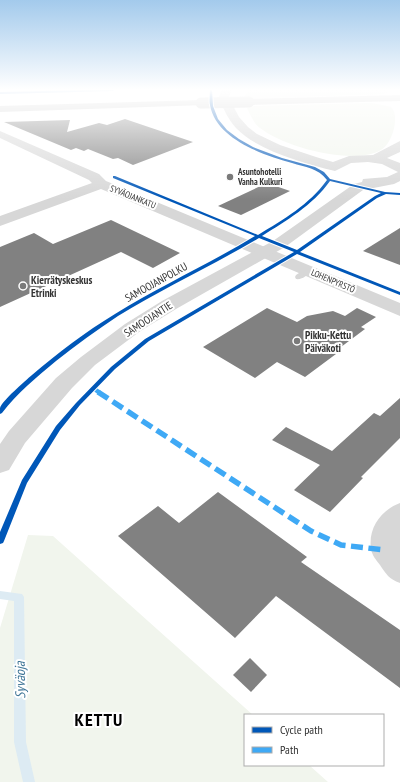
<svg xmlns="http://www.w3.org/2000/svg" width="400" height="782" font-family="'PT Sans Narrow',sans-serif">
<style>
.green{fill:#f1f5ed}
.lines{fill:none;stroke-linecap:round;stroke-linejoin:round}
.stream{fill:#ddebf3;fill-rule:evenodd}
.building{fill:#818181}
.service{fill:#d7d7d7;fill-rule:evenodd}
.minor{fill:#d7d7d7;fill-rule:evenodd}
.tertiary{fill:#d7d7d7;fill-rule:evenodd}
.trunk{fill:#c7c7c7;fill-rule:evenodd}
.trunk-bridge{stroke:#c7c7c7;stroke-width:11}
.quiet-far1{stroke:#3fa9f5;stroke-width:4.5;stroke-dasharray:9 4.5;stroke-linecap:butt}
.quiet{stroke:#3fa9f5;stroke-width:5.5;stroke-dasharray:12 5.5;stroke-linecap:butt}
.cycleway-casing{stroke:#fff;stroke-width:2}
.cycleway{fill:#0057b8;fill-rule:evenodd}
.poi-dot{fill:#7a7a7a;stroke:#fff;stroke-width:1.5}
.labels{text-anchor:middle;stroke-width:4;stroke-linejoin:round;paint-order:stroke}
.far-poi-label{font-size:9px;font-weight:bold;fill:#333;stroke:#fff;text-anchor:start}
.far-street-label{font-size:9px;fill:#333;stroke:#fff}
.poi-label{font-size:11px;font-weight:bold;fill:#333;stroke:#fff;text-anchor:start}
.street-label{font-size:11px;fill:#333;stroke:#fff}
.near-water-label{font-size:14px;font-style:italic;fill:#3f7597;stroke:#fff}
.near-district-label{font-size:18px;font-weight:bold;letter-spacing:1px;fill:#000;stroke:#fff}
</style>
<rect width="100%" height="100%" fill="#fff"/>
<!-- green -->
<g class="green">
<path d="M 248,90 L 388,90 L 388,92 L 384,94 L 243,99 Z"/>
<path d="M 370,103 C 377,104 385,105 391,107 C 400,115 393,143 381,150 C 353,166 284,147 260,128 C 254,124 250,114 247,108 L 254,106 Z"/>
<path d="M 28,535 L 53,536 L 253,715 L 245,715 L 245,765 L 309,765 L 328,782 L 0,782 L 0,628 Z"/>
</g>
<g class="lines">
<!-- stream -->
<path class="stream" d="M 0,591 L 22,594 L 24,597 L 26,742 L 35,782 L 23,782 L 14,742 L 14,601 L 0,599 Z"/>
</g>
<!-- building -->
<g class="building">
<path d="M 125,119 L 193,142 L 133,165 L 118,158 L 113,159 L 88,149 L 84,151 L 76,148 L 71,150 L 4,122 L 70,120 L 67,132 L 99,123 L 107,125 Z"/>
<path d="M 267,183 L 290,191 L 241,215 L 218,206 Z"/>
<path d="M 111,220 L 180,253 L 153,268 L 121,252 L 0,307 L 0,247 L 34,233 L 53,244 Z"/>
<path d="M 400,228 L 400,265 L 363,251 Z"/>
<path d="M 267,308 L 297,322 L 307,316 L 333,311 L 345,316 L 357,308 L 376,317 L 361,327 L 365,329 L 333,353 L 336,354 L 305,377 L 277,362 L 255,378 L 203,347 Z"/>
<path d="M 400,398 L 400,438 L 361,477 L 363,478 L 330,512 L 294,490 L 320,465 L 272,440 L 286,427 L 332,451 L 374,413 L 380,416 Z"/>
<path d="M 218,492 L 307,557 L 301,562 L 400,630 L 400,688 L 276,596 L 235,638 L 118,536 L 158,506 L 179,523 Z"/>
<path d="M 250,658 L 267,675 L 251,692 L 233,675 Z"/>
</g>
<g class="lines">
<!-- service -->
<path class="service" d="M 308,267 L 311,268 L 312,270 C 308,275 302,280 296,279 L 295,277 L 296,275 Z"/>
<!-- minor -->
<g class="minor">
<path d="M 0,131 L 99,174 L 106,181 L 400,303 L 400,316 L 101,189 L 0,226 L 0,216 L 92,183 L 89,180 L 0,138 Z"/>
<path d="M 400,503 L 400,583 C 389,579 386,574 380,565 C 376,560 372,555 371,549 C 368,528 381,510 400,503 Z"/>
</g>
<!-- tertiary -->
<path class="tertiary" d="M 221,90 L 231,90 L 229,98 L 239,117 L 248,127 L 257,134 L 280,145 L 316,157 L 333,162 L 349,156 L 373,155 L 400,141 L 400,152 L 387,158 L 400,163 L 400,181 L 394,184 L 363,190 L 285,247 L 176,309 L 139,332 L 95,365 L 72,388 L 25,443 L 9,470 L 0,473 L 0,444 L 9,431 L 56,378 L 81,357 L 125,324 L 162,301 L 273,241 L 354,184 L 362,182 L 363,179 L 387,177 L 398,172 L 382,164 L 368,162 L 351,163 L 335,171 C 304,163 258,151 236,128 C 228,119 223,108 219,98 Z"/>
<!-- trunk -->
<g class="trunk">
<path d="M 400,95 L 400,101 L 249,105 L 244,102 L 249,99 Z"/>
<path d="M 201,100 L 206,103 L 205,105 L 0,112 L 0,106 Z"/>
</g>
<!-- trunk-bridge -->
<path class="trunk-bridge" d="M 201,103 L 249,102"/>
<!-- quiet-far1 -->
<path class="quiet-far1" d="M 93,388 L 100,393"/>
<!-- quiet -->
<path class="quiet" d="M 98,392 L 311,531 L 341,545 L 385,550"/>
<!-- cycleway casing -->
<g class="cycleway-casing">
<g id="cycleway">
<path d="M 85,90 L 114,90 L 113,91 L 0,94 L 0,92 Z"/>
<path d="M 210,90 L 212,90 L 213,106 L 218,119 L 227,130 L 239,139 L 253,147 L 282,158 L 315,167 L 324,172 L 330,179 L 385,192 L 400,193 L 400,195 L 386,194 L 377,198 L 300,252 L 400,292 L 400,295 L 297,254 L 149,341 L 115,369 L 80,405 L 60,430 L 27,483 L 4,541 L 3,543 L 0,544 L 0,532 L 22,480 L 56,426 L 76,403 L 111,367 L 145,339 L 294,252 L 259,238 C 213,265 164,288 118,316 C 97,330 76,345 56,361 C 37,377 17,393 2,413 L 0,414 C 0,412 0,410 0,408 C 2,401 25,381 32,375 C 58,353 85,332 115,314 C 160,286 209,264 255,236 L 113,178 L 113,176 L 115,176 L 258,235 C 284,219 309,205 327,180 C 318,168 305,167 292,163 C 263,155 216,139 210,105 C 209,101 210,95 210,90 ZM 330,181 L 381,193 L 375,196 L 297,250 L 262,236 C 287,220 312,206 330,181 Z"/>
</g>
</g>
<!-- cycleway -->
<use href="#cycleway" class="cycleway"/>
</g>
<!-- sky -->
<linearGradient id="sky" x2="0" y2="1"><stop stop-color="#a3caec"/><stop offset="0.45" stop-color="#fff"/><stop offset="1" stop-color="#fff" stop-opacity="0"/></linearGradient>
<rect width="400" height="199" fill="url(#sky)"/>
<!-- markers -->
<g class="poi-dot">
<circle cx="230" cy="177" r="4"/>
<circle cx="23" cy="286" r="4"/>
<circle cx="297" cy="341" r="4"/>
</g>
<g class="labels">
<!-- far-poi labels -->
<g class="far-poi-label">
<text x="238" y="175">Asuntohotelli<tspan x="238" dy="10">Vanha Kulkuri</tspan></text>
</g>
<!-- far-street labels -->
<g class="far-street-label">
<text transform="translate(133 197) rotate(22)" y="3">SYVÄOJANKATU</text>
<text transform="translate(333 281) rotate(23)" y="3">LOHENPYRSTÖ</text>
</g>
<!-- poi labels -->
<g class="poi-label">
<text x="31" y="284">Kierrätyskeskus<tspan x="31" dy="13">Etrinki</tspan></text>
<text x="305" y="339">Pikku-Kettu<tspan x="305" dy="13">Päiväkoti</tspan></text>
</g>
<!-- street labels -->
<g class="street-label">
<text transform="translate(156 282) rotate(-29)" y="4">SAMOOJANPOLKU</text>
<text transform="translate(148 319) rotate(-33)" y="4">SAMOOJANTIE</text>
</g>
<!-- near-water labels -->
<g class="near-water-label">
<text transform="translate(20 680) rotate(-91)" y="5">Syväoja</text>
</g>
<!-- near-district labels -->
<g class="near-district-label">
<text x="99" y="726">KETTU</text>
</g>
</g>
<!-- legend -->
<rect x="244" y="714" width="140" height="52" fill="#ffffff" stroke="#adadad"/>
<rect x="252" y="727" width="20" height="6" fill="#0057b8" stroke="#adadad"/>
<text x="280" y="734" font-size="12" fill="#333333">Cycle path</text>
<rect x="252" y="747" width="20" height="6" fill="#3fa9f5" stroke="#adadad"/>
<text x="280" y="754" font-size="12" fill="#333333">Path</text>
</svg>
